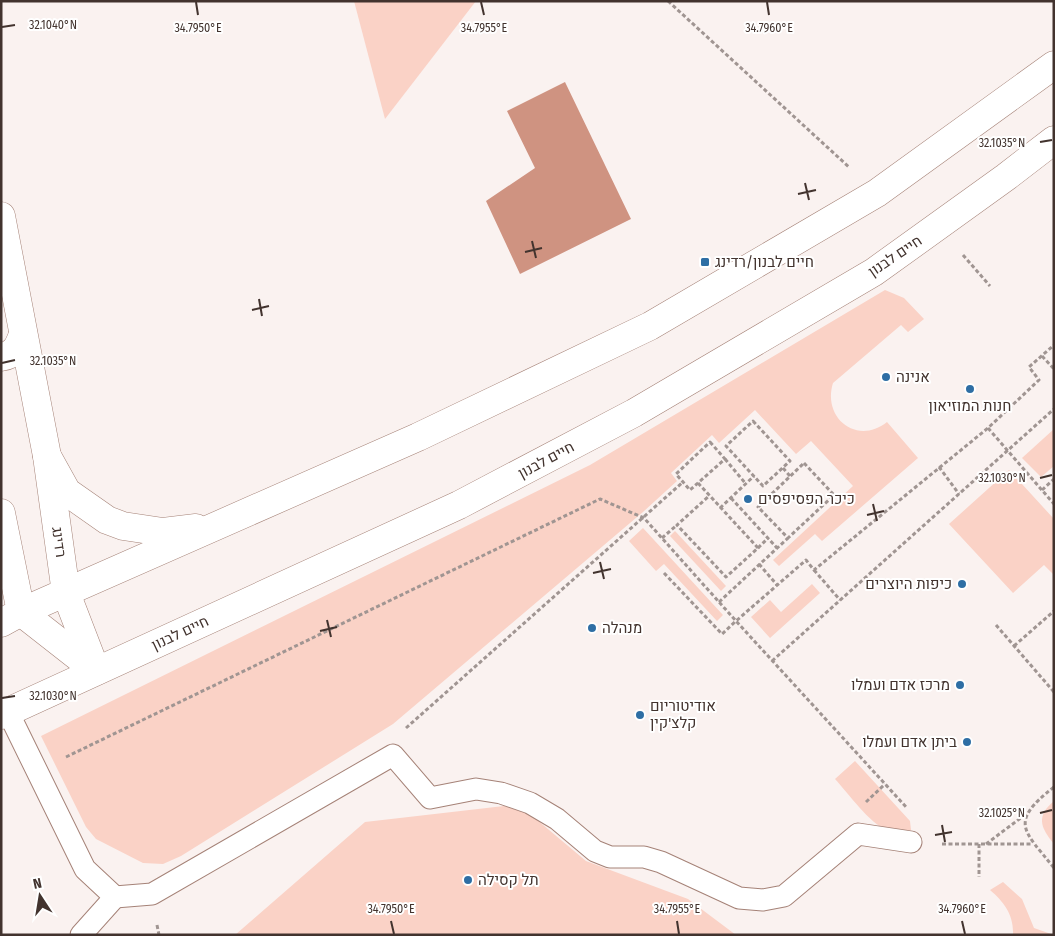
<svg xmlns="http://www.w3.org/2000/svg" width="1055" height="936" font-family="'Fira Sans Condensed',Heebo,sans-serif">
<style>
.green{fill:#fad2c6}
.water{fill:#cf9381}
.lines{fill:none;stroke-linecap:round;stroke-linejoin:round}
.service-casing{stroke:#a58277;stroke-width:23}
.tertiary-casing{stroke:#a58277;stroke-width:29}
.secondary-casing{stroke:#a58277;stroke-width:29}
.path{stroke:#a09592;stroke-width:3;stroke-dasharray:4 2.5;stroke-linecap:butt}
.service{stroke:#fff;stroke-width:21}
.tertiary{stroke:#fff;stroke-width:28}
.secondary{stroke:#fff;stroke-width:28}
.ticks{fill:none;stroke:#42332e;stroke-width:2}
.poi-dot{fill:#2e6ea4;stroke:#fff;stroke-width:2}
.labels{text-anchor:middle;stroke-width:4;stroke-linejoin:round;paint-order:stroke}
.street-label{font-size:15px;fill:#42332e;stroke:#fff}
.poi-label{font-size:15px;fill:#42332e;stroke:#fff;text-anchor:start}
.ticks-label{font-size:12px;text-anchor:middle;fill:#42332e;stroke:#fff;stroke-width:4;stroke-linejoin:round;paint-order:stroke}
</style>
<rect width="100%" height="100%" fill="#faf2f0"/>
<!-- green -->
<g class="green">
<path d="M 354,1 L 476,1 L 385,119 Z"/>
<path d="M 885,290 L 904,298 L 924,319 L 908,332 L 901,325 L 833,383 C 822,418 857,446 887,422 L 918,458 L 822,541 L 815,534 L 779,566 L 773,560 L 853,486 L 811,441 L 796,454 L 755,410 L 719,443 L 712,435 L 671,473 L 677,481 L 643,512 L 393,724 L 181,856 L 163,864 L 143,863 L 96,839 L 86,827 L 41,736 L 590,465 Z"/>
<path d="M 1054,429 L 1054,466 L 1041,477 L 1022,458 Z"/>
<path d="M 1009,470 L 1054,519 L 1054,575 L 1044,565 L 1013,593 L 949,524 Z"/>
<path d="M 643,528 L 723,615 L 717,621 L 664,564 L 656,571 L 629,541 Z"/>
<path d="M 675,531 L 726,586 L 721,591 L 670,536 Z"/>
<path d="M 812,584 L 820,593 L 770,638 L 751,617 L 770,600 L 781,612 Z"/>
<path d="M 855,761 L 910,821 L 911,830 C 903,832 895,833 887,830 C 870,824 848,793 835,779 Z"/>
<path d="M 1054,801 L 1054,844 C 1040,827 1036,816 1054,801 Z"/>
<path d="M 504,806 L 530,814 L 586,861 L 688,899 L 736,935 L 235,935 L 365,822 Z"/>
<path d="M 1003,882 L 1022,899 L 1034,928 L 1054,935 L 1013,935 C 1014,915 1004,902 990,890 Z"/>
</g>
<!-- water -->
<path class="water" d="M 565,82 L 631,219 L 520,274 L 486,201 L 535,168 L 507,111 Z"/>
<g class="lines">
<!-- service casing -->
<g class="service-casing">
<g id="service">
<path d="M 8,712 L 85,869 L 115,897 L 152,894 L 393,755 L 430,798 L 476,789 L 501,793 L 530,803 L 557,819 L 595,851 L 610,857 L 644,857 L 661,862 L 739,898 L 763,900 L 784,896 L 858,834 L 911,842"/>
<path d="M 81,935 L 115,897"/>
</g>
</g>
<!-- tertiary casing -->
<g class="tertiary-casing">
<g id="tertiary">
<path d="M 1,216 L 47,456 L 66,593 L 96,671"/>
<path d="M 1,357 C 15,355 19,346 23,334"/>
<path d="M 1,513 L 21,612 L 95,670"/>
</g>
</g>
<!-- secondary casing -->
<g class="secondary-casing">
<g id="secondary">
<path d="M 47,456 L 67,492 L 107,520 L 123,526 L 163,532 L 196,528"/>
<path d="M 1,623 L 21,612 L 418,437 L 650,326 L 877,193 L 1054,65"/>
<path d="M 1,715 L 459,505 L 634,413 L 874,272 L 1006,177 L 1054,140"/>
</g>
</g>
<!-- path -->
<g class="path">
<path d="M 668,1 L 850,168"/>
<path d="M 963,255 L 990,286"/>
<path d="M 1042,356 L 1054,369"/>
<path d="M 753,421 L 790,461 L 763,486 L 726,446 Z"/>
<path d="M 988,428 L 1054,504"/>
<path d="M 710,442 L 725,459 L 690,490 L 676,474 Z"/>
<path d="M 725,459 L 746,484"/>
<path d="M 804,463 L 834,495 L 788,538 L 758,507 Z"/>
<path d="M 939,467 L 959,494"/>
<path d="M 783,468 L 790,476"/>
<path d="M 698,483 L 758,548 L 726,577 L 677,525 L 709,496"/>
<path d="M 1042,490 L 1054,479"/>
<path d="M 731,498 L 777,548"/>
<path d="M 720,508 L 754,476"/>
<path d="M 662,538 L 677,525"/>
<path d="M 758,548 L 768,538"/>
<path d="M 759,564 L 777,585"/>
<path d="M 814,570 L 840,600"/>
<path d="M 664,573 L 722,634 L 736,621 L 907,808"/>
<path d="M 719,602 L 788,538"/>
<path d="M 996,625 L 1054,692"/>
<path d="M 1014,646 L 1054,611"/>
<path d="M 772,661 L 1054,409"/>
<path d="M 406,728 L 683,482"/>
<path d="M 66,757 L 600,499 L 644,518 L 736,621 L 806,560 L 814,570 L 988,428 L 1039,380 L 1029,367 L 1054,345"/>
<path d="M 1054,787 C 1008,823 1024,830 1054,868"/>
<path d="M 866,802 L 885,784"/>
<path d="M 942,844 L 1033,844"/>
<path d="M 979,844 L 979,877"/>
<path d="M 986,844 L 1026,814"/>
<path d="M 157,925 L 159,935"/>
</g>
<!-- service -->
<use href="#service" class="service"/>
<!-- tertiary -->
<use href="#tertiary" class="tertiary"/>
<!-- secondary -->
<use href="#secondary" class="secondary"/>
</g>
<!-- ticks -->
<path class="ticks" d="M 196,2 L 198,15M 481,2 L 484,15M 767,2 L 769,15M 2,27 L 15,25M 1040,142 L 1052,140M 805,183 L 809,200M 798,194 L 816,190M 532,241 L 536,258M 525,252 L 542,248M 259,299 L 262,316M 252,310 L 269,306M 2,363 L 15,360M 1040,478 L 1052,475M 873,504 L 877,521M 867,515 L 884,511M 600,562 L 604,579M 593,573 L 611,569M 327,620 L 331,637M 320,631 L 337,627M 2,698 L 15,696M 1040,813 L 1052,810M 942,825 L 945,842M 935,835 L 952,832M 391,921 L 394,934M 677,921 L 679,934M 962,921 L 965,934"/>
<!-- markers -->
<g class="poi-dot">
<rect x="700" y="257" width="10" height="10" rx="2.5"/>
<circle cx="886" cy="377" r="5"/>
<circle cx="970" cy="389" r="5"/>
<circle cx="748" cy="499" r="5"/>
<circle cx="962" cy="584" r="5"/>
<circle cx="592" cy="628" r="5"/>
<circle cx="960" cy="685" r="5"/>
<circle cx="640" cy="715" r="5"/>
<circle cx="967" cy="742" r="5"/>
<circle cx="468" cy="880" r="5"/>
</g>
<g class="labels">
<!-- street labels -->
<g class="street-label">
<text transform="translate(895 256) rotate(-34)" y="5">חיים לבנון</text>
<text transform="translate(546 460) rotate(-28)" y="5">חיים לבנון</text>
<text transform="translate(59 542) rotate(82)" y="5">רדינג</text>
<text transform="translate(180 633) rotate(-25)" y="5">חיים לבנון</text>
</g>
<!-- poi labels -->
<g class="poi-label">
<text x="715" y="267">חיים לבנון/רדינג</text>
<text x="896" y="382">אנינה</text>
<text x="970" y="411" text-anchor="middle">חנות המוזיאון</text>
<text x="758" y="504">כיכר הפסיפסים</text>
<text x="952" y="589" text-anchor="end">כיפות היוצרים</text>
<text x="602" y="633">מנהלה</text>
<text x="950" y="690" text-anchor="end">מרכז אדם ועמלו</text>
<text x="650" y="711">אודיטוריום<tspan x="650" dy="17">קלצ'קין</tspan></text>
<text x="957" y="747" text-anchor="end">ביתן אדם ועמלו</text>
<text x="478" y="885">תל קסילה</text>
</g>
</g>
<g class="ticks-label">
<text x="53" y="29">32.1040°N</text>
<text x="198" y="32">34.7950°E</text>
<text x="484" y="32">34.7955°E</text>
<text x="769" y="32">34.7960°E</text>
<text x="1002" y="147">32.1035°N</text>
<text x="53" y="365">32.1035°N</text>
<text x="1002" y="482">32.1030°N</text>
<text x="53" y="700">32.1030°N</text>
<text x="1002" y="817">32.1025°N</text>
<text x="391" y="913">34.7950°E</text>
<text x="677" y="913">34.7955°E</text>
<text x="962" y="913">34.7960°E</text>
</g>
<!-- border -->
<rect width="1055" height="936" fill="none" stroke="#42332e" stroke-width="5"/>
<!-- north arrow -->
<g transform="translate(40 896) rotate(348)" stroke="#ffffff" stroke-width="4" paint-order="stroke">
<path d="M0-4L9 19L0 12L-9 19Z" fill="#42332e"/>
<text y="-8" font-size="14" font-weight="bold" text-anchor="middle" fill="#42332e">N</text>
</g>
</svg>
